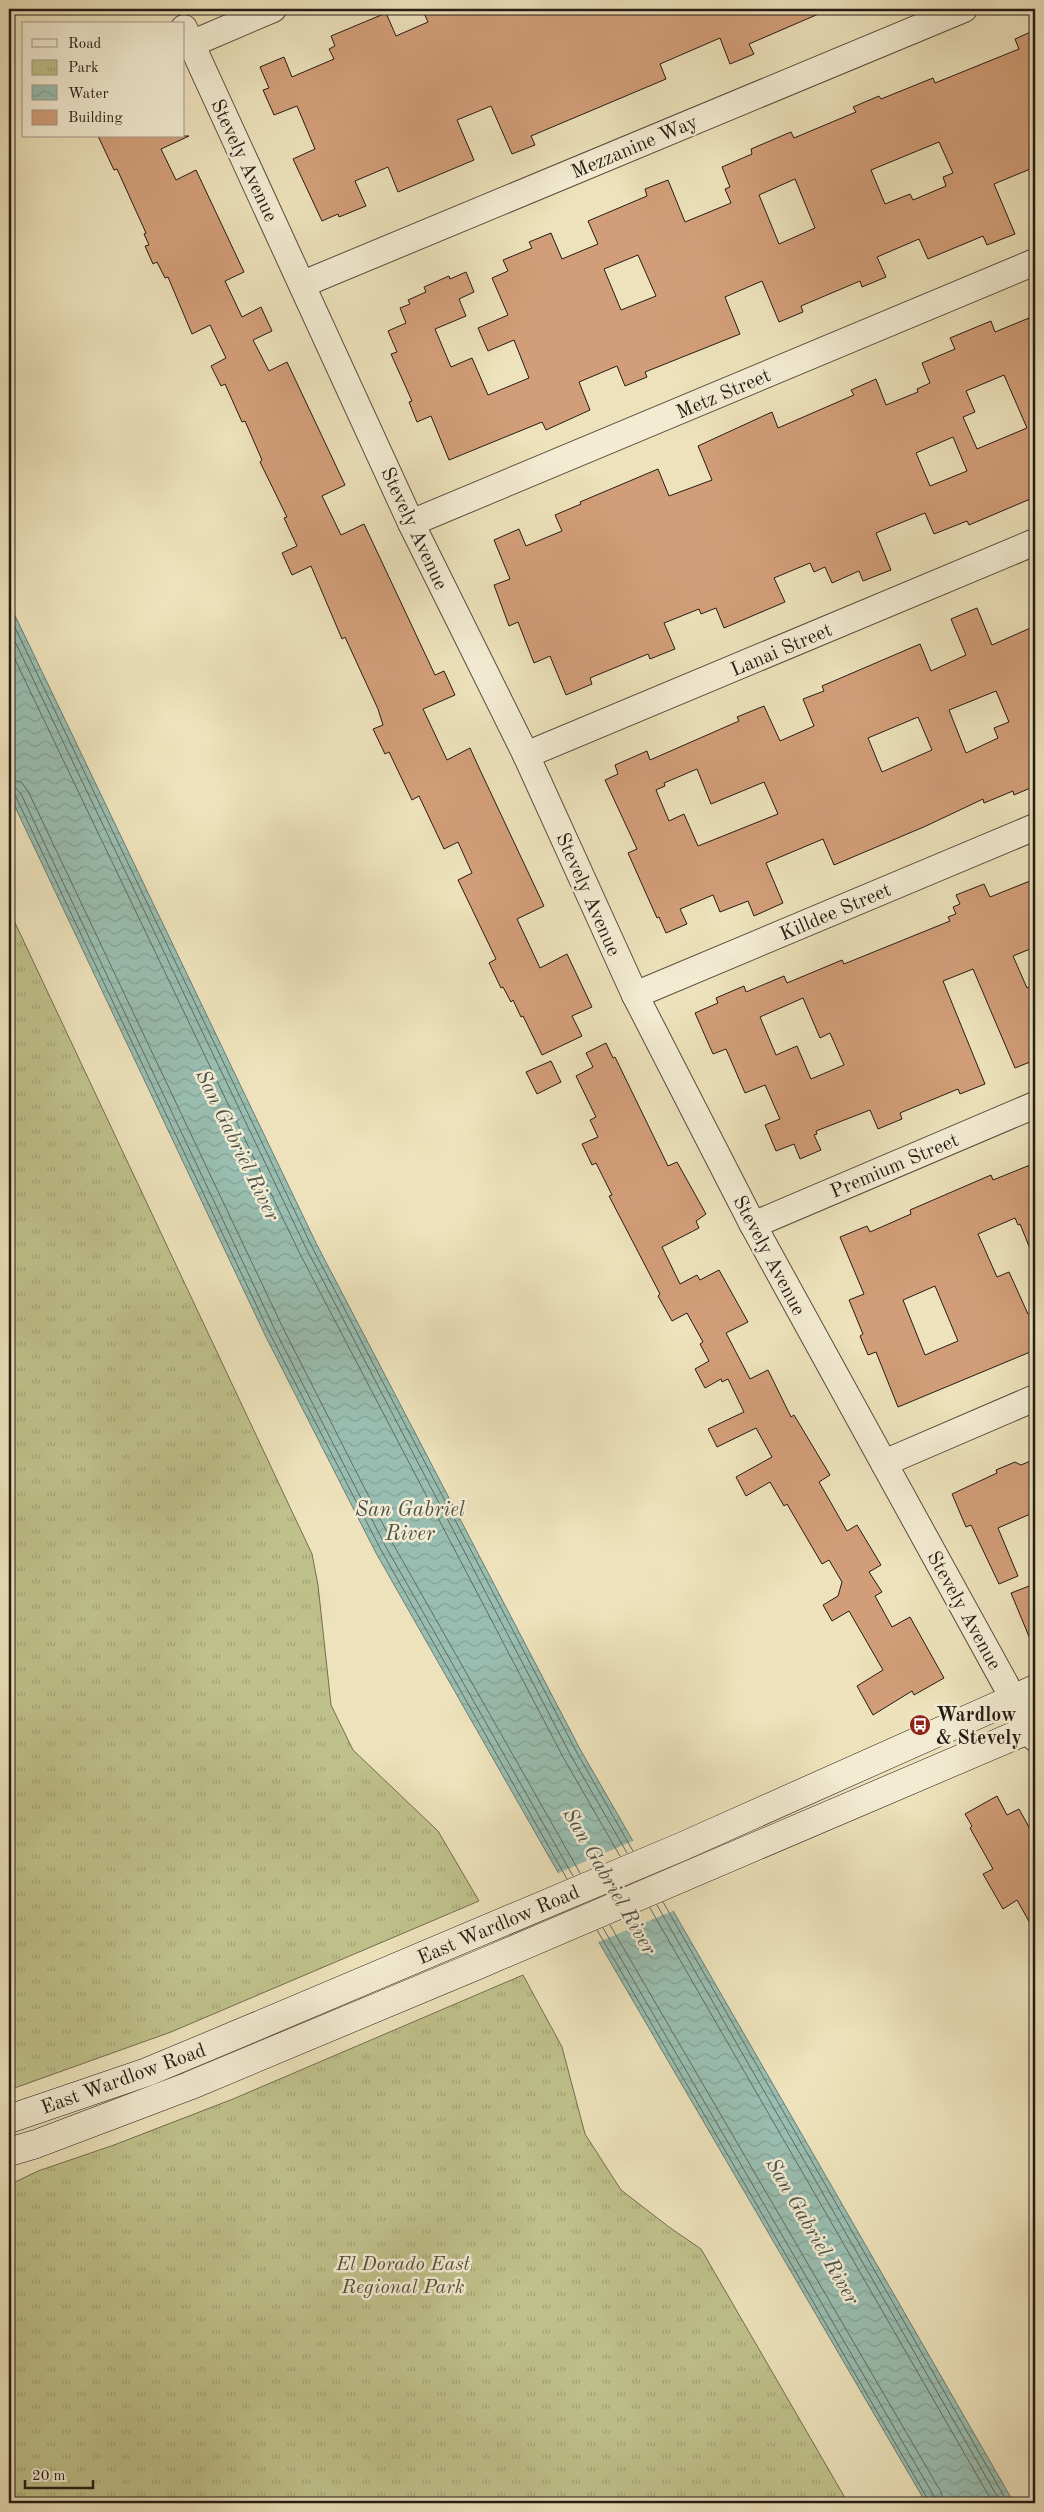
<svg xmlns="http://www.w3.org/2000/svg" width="1044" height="2512" font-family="'Old Standard TT',serif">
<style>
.park{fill:url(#park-tufts);stroke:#726e50}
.water{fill:url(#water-waves);stroke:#6b7d73}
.pier{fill:#ede2bb}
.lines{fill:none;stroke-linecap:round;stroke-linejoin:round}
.shore{stroke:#606c63;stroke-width:1}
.building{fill:#d29e79;stroke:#261b15;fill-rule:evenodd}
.minor-casing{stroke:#584d3e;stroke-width:28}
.secondary-casing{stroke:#261b15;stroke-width:29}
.minor{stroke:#f3ecd3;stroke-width:26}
.secondary{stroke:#f3ecd3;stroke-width:28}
.labels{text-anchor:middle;stroke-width:5;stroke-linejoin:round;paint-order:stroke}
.street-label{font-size:20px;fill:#261b15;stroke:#f3ecd3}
.poi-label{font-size:20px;font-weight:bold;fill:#261b15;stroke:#f3ecd3;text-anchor:start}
.park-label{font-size:20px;font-style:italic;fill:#544d38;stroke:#f3ecd3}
.water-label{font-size:21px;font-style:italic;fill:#4e544c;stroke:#f3ecd3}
</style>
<defs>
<pattern id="park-tufts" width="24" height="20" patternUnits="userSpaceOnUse" patternTransform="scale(1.25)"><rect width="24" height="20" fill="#bfc18b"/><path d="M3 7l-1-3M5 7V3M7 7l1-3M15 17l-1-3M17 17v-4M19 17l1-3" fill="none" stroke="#a4a577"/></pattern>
<pattern id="water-waves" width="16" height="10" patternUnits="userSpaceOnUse" patternTransform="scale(1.25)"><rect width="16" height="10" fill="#99beb1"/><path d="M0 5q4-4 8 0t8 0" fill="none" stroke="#84a397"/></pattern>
</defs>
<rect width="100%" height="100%" fill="#ede2bb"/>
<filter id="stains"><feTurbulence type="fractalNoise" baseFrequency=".004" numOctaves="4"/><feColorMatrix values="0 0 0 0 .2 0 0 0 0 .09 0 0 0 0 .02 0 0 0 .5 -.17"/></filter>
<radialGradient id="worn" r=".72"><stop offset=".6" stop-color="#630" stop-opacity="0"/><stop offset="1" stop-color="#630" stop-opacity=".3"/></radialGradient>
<!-- park -->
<g class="park">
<path d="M 9,910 L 312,1554 L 318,1585 L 331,1705 L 353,1750 L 438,1831 L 479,1901 L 171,2032 L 9,2090 Z"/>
<path d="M 523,1975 L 562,2047 L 585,2134 L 621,2190 L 669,2227 L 701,2249 L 848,2503 L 9,2503 L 9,2185 L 38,2171 L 114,2145 L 233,2099 Z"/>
</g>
<!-- water -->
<path class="water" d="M 9,603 L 316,1243 L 580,1749 L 1014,2503 L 926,2503 L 548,1855 L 376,1553 L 265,1335 L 9,794 Z"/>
<!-- pier -->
<path class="pier" d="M 635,1840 L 675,1910 L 596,1943 L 556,1874 Z"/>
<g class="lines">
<!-- shore -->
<g class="shore">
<path d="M 9,615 L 311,1245 L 576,1751 L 633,1851"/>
<path d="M 9,629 L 306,1248 L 570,1754 L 627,1853"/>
<path d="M 9,647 L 299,1252 L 563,1757 L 620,1856"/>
<path d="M 9,779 L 21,782 L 28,791 L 282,1326 L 393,1544 L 580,1873"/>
<path d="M 9,787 L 16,788 L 21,794 L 275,1330 L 386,1547 L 573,1876"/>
<path d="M 9,793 L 16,797 L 269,1332 L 381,1550 L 567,1879"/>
<path d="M 663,1902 L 1008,2503"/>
<path d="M 657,1905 L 1001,2503"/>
<path d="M 650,1908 L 993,2503"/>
<path d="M 610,1925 L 941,2492 L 944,2503"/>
<path d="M 603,1928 L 934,2496 L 936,2503"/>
<path d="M 597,1930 L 930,2503"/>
</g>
</g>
<!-- building -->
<g class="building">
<path d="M 422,9 L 830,9 L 749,44 L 754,54 L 730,64 L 720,38 L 660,64 L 666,79 L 531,136 L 535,145 L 512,154 L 491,106 L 457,120 L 474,160 L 398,192 L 388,167 L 355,181 L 366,206 L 339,217 L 338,214 L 322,221 L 293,159 L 315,149 L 297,106 L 274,115 L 263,90 L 269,88 L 260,67 L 284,57 L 292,77 L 334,59 L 329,49 L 335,46 L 331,36 L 386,13 L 396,36 L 428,22 Z"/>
<path d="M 1035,30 L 1035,167 L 994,184 L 1015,234 L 987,245 L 983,236 L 928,259 L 919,239 L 877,257 L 886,277 L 862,287 L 860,281 L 801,306 L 803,312 L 779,322 L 762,281 L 725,297 L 740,334 L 645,372 L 647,377 L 625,386 L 617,366 L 579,382 L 590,410 L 546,430 L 542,422 L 449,460 L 431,416 L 417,422 L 409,402 L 412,401 L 391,354 L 397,352 L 388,331 L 406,323 L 400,308 L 410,304 L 408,300 L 426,292 L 424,287 L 449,276 L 450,279 L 466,272 L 474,292 L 459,299 L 466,316 L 435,329 L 451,367 L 472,358 L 488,395 L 529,378 L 514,340 L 488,351 L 478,328 L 508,315 L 492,278 L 508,271 L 503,260 L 532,248 L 529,242 L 551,233 L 562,259 L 598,244 L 588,221 L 647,196 L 645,189 L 668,180 L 685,222 L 731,203 L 725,189 L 730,187 L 722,167 L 752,154 L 751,149 L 791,132 L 794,138 L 856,112 L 853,107 L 879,96 L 881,99 L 933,78 L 935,83 L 1019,49 L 1015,39 ZM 939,142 L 953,173 L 943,177 L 946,186 L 913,200 L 910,194 L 885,204 L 871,170 ZM 795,179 L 815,228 L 779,244 L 759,195 ZM 638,255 L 656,296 L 621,310 L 604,269 Z"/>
<path d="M 98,136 L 189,136 L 161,149 L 176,180 L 196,170 L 244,272 L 225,281 L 242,317 L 261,307 L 272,331 L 253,340 L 269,371 L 287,362 L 345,485 L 322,496 L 341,535 L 364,524 L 435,675 L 444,671 L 455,695 L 423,709 L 447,760 L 470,748 L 480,770 L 544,906 L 517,919 L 540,968 L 567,954 L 592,1007 L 572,1016 L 582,1036 L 542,1055 L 523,1016 L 521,1017 L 513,1000 L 511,1002 L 503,987 L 501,988 L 489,963 L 496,959 L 458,880 L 472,873 L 458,842 L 444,849 L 419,796 L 412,800 L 389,752 L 385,754 L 373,729 L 383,725 L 378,709 L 345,637 L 342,639 L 311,566 L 292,575 L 282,553 L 297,546 L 284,518 L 287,517 L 260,462 L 262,460 L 245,421 L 242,422 L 225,384 L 221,386 L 211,366 L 226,358 L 210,325 L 192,334 L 168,277 L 165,278 L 157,262 L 153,264 L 145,246 L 149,245 L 144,234 L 146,233 L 117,169 L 114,170 Z"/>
<path d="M 1029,318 L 1029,320 L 1035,318 L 1035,453 L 1029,455 L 1035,468 L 1035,497 L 969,525 L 967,521 L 934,534 L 925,513 L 876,533 L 891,570 L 863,581 L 859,571 L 832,583 L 825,567 L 814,572 L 810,563 L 774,578 L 785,602 L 724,628 L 716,608 L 701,614 L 699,609 L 664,623 L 675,649 L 650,659 L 648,654 L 590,678 L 592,684 L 566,695 L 550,656 L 534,663 L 518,622 L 509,626 L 494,585 L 510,579 L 494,540 L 519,529 L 526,546 L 562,531 L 555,515 L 581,504 L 580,502 L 658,469 L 669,496 L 712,480 L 698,446 L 772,412 L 778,428 L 854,395 L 851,390 L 876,379 L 886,405 L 918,392 L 917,389 L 930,383 L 922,363 L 955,349 L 950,338 L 991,321 L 995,332 ZM 1004,375 L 1027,428 L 977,449 L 963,417 L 975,412 L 966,391 ZM 953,437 L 967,471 L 930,486 L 916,453 Z"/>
<path d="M 977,608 L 992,645 L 1035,626 L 1035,786 L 1014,795 L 1013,791 L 984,803 L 983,799 L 926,826 L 834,865 L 823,839 L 766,863 L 783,903 L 754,916 L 748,901 L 720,912 L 713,895 L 680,909 L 687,924 L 666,933 L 659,917 L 657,918 L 628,853 L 637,849 L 605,780 L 618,774 L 615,765 L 647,751 L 650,760 L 739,721 L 737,717 L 764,706 L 780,741 L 814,726 L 803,699 L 824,691 L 822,686 L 920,644 L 931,671 L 966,655 L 951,619 ZM 996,691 L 1009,722 L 994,728 L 998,738 L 966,753 L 949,710 ZM 918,717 L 932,750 L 882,772 L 868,738 ZM 697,769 L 711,804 L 764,782 L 778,814 L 698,846 L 684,814 L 669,821 L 656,790 L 665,786 L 664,783 Z"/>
<path d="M 1035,879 L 1035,947 L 1013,956 L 1027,988 L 1035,984 L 1035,1060 L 1015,1068 L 973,969 L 943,981 L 985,1084 L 960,1094 L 958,1089 L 900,1113 L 902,1119 L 878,1129 L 870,1110 L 816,1131 L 817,1134 L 814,1135 L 821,1150 L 800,1159 L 794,1144 L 776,1151 L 765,1125 L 780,1119 L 765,1085 L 745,1093 L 726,1049 L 713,1054 L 695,1013 L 718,1003 L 716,998 L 744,986 L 746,992 L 784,976 L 787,983 L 842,960 L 844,964 L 950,921 L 948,917 L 956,914 L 953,907 L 960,904 L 956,895 L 984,884 L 990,897 ZM 803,998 L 820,1038 L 830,1033 L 844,1065 L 811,1079 L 797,1046 L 776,1055 L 760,1017 Z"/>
<path d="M 606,1043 L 613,1058 L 615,1057 L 668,1166 L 677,1162 L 706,1214 L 696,1221 L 699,1228 L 662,1247 L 680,1284 L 697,1275 L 700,1280 L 719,1270 L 748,1322 L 726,1333 L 750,1379 L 768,1370 L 791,1417 L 794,1415 L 830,1475 L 819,1482 L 847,1531 L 857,1525 L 881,1565 L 869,1572 L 882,1592 L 875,1596 L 892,1627 L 910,1617 L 944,1678 L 914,1695 L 912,1691 L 873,1715 L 857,1686 L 883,1670 L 849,1611 L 832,1621 L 823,1605 L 838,1596 L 842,1582 L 829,1560 L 822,1564 L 787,1504 L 784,1506 L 770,1482 L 746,1496 L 736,1477 L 772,1457 L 756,1428 L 717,1447 L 708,1429 L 744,1412 L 728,1379 L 722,1382 L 721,1379 L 705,1388 L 695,1369 L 709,1361 L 700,1344 L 703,1342 L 687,1313 L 672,1321 L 658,1296 L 660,1294 L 609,1196 L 612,1195 L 596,1163 L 592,1165 L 582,1144 L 598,1137 L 590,1120 L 596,1117 L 576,1076 L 593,1067 L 586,1053 Z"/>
<path d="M 551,1061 L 561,1082 L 537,1094 L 526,1072 Z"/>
<path d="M 1035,1163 L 1035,1261 L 1020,1224 L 1018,1225 L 1015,1218 L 978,1234 L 997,1277 L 1009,1272 L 1028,1314 L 1035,1311 L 1035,1350 L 898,1407 L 876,1352 L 868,1355 L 860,1336 L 863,1334 L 849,1300 L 864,1294 L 840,1237 L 867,1226 L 870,1232 L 911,1214 L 910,1210 L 991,1175 L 993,1180 ZM 935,1286 L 958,1341 L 925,1355 L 903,1300 Z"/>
<path d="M 1035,1459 L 1035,1512 L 998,1528 L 1018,1576 L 999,1584 L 971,1525 L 966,1527 L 952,1494 L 997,1473 L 996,1470 L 1015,1462 L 1021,1465 Z"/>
<path d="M 1032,1585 L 1035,1595 L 1035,1651 L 1011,1593 Z"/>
<path d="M 997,1796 L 1007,1815 L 1019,1809 L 1035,1838 L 1035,1932 L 1017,1900 L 1003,1909 L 983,1874 L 993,1869 L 970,1828 L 972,1826 L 965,1814 Z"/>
</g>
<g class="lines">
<!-- minor casing -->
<g class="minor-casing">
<g id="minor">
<path d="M 184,28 L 411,523 L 526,755 L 635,995 L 753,1225 L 1035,1738"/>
<path d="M 191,44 L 273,9"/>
<path d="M 303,284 L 964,9"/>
<path d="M 411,523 L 1035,262"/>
<path d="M 526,755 L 1035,542"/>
<path d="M 635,995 L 1035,827"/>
<path d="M 753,1225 L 1035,1105"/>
<path d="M 884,1463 L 1035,1398"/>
</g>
</g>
<!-- secondary casing -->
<g class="secondary-casing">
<g id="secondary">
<path d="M 9,2119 L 147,2072 L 245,2031 L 683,1846 L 1035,1689"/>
<path d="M 9,2152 L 36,2144 L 189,2086 L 478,1965 L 1035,1727"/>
</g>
</g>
<!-- minor -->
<use href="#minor" class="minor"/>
<!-- secondary -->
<use href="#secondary" class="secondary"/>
</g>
<!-- icons -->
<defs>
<g id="bus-disc" transform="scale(1.125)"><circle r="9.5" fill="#8f2418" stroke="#f3ecd3"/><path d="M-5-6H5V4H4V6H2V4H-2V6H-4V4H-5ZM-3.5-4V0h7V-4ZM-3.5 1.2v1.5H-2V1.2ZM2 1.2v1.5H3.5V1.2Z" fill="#fff"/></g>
</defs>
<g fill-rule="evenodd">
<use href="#bus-disc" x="920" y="1725"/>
</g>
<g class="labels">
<!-- street labels -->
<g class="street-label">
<text transform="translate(634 146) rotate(-23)" y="7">Mezzanine Way</text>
<text transform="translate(245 160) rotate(65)" y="7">Stevely Avenue</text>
<text transform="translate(723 393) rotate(-23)" y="7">Metz Street</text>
<text transform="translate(415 528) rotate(65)" y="7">Stevely Avenue</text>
<text transform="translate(781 649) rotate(-23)" y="7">Lanai Street</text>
<text transform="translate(589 894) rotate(66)" y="7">Stevely Avenue</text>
<text transform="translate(835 911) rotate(-23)" y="7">Killdee Street</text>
<text transform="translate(894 1165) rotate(-23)" y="7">Premium Street</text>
<text transform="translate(770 1255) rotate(62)" y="7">Stevely Avenue</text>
<text transform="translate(965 1610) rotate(61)" y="7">Stevely Avenue</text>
<text transform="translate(498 1924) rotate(-23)" y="7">East Wardlow Road</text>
<text transform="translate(123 2078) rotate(-20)" y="7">East Wardlow Road</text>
</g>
<!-- poi labels -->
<g class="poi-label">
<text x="936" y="1721">Wardlow<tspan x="936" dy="23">&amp; Stevely</tspan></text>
</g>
<!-- park labels -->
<g class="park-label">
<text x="403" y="2270">El Dorado East<tspan x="403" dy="23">Regional Park</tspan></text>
</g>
<!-- water labels -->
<g class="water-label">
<text transform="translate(238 1145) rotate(64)" y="7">San Gabriel River</text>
<text x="410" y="1516">San Gabriel<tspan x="410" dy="24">River</tspan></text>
<text transform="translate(610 1881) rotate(60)" y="7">San Gabriel River</text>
<text transform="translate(813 2231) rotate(60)" y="7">San Gabriel River</text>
</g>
</g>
<!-- margin -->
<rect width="1044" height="2512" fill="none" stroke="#ede2bb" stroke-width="30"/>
<rect x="10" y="10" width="1024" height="2492" fill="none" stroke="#261b15" stroke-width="2.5"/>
<rect x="15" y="15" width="1014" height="2482" fill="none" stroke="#261b15"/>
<!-- legend -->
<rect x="22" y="22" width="162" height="115" fill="#f3ecd3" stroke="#a19887"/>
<rect x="32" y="39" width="25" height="8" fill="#f3ecd3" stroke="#a19887"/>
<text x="68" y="48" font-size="15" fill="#261b15">Road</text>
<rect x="32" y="60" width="25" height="15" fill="url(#park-tufts)" stroke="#a19887"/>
<text x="68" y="72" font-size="15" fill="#261b15">Park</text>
<rect x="32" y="85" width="25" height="15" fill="url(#water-waves)" stroke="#a19887"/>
<text x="68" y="98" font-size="15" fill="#261b15">Water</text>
<rect x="32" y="110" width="25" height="15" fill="#d29e79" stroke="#a19887"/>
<text x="68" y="122" font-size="15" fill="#261b15">Building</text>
<!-- scale -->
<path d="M25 2480v8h68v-8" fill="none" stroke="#261b15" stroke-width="2.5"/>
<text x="32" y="2480" font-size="15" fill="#261b15" stroke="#f3ecd3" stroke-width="4" paint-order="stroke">20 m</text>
<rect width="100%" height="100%" filter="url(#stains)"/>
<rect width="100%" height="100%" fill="url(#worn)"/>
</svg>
